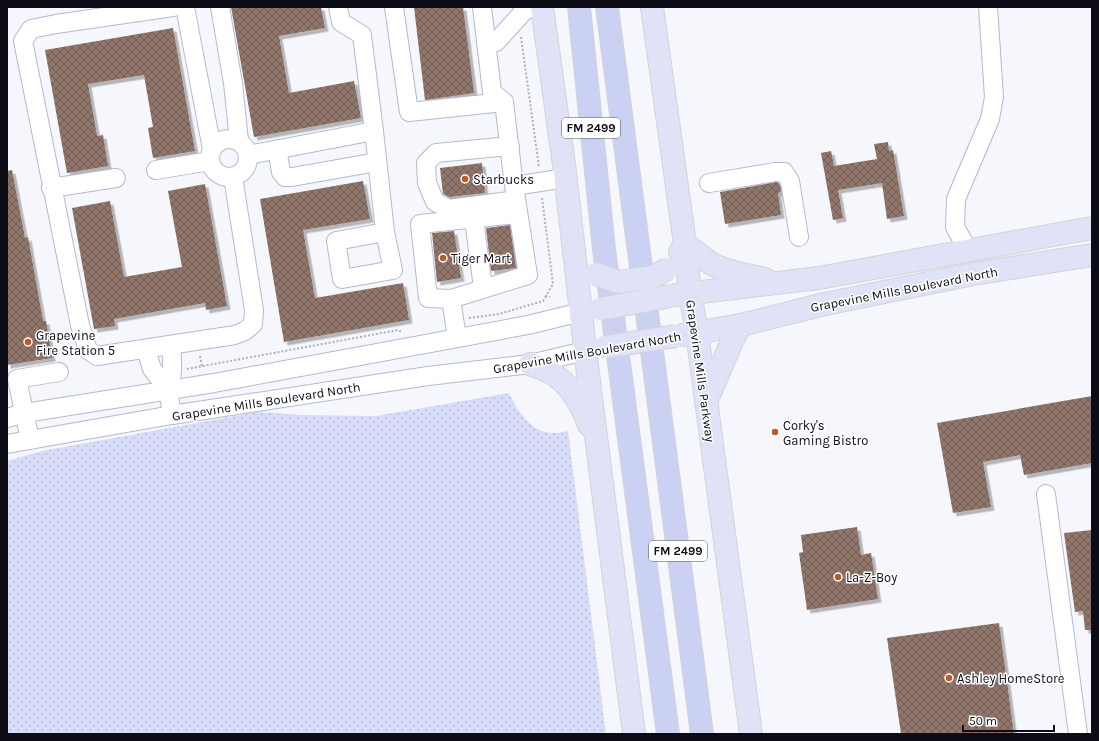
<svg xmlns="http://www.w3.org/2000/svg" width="1099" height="741" font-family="Karla,sans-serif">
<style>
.grass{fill:url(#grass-dots)}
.building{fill:url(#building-cross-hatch);filter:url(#shadow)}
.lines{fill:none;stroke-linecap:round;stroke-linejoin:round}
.minor-casing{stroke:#b4b8d2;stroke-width:20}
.major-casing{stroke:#d3d3d5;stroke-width:24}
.highway-casing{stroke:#d3d3d5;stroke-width:24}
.path{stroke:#aeafb5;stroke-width:2;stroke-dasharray:2 2;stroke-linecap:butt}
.minor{stroke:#fff;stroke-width:18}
.major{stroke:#e0e3f8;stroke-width:22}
.highway{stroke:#cbd1f3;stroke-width:22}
.major-bridge-casing{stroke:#d3d3d5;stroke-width:24;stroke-linecap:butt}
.major-bridge{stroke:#e0e3f8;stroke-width:22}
.poi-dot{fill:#bd5924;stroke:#fff;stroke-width:1.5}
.labels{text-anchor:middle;stroke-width:3;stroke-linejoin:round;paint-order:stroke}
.shield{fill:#fff;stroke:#54555b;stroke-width:1}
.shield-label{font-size:12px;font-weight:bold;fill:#0b0c15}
.poi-label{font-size:13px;fill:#0b0c15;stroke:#fff;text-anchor:start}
.street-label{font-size:13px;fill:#0b0c15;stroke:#fff}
</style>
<defs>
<pattern id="grass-dots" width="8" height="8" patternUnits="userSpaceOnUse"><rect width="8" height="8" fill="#d7dcf9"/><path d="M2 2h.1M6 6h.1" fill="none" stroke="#b7bcd5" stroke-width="1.8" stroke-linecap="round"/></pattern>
<pattern id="building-cross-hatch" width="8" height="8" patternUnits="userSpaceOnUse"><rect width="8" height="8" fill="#8f756a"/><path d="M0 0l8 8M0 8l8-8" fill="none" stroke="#735e56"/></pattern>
<filter id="shadow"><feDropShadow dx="3.5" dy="3.5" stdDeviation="0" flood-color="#0004"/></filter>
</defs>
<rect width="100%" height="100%" fill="#f6f7fc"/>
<!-- grass -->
<path class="grass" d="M 509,393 C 518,412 532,434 555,433 C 559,433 564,432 568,431 L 606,734 L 7,734 L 7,461 L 42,451 L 257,412 L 303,415 L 376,416 Z"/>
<!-- building -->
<g class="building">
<path d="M 231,7 L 321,7 L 325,28 L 279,36 L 289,93 L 354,81 L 361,118 L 254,137 Z"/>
<path d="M 414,7 L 463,7 L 474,93 L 425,100 Z"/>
<path d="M 173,28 L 195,151 L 153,158 L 148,128 L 153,127 L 144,75 L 88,84 L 97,136 L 103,135 L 108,166 L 67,173 L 45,50 Z"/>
<path d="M 888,142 L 889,151 L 893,150 L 904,216 L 887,219 L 882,183 L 838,190 L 843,218 L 833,220 L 821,153 L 831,151 L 834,166 L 877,159 L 874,144 Z"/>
<path d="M 482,163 L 485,193 L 449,197 L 443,194 L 440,168 Z"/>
<path d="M 12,170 L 25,238 L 28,237 L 43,321 L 46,321 L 52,358 L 7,365 L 7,171 Z"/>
<path d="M 363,181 L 370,219 L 303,230 L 315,298 L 403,283 L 409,320 L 284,342 L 260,199 Z"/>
<path d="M 776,182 L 779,183 L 780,185 L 781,192 L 778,193 L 781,215 L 725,224 L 720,192 Z"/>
<path d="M 205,184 L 227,306 L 206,310 L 205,303 L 114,319 L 115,326 L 94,329 L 72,208 L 110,201 L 124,277 L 182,267 L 168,191 Z"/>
<path d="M 510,225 L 516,268 L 491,271 L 486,228 Z"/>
<path d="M 454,231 L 461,278 L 437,282 L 432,233 Z"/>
<path d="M 1092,396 L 1092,463 L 1024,475 L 1020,455 L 983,462 L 991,507 L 953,513 L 937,423 Z"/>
<path d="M 857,527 L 861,555 L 871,553 L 878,599 L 807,610 L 799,553 L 803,552 L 801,535 Z"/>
<path d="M 1092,530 L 1092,630 L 1085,630 L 1083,611 L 1075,612 L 1064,533 Z"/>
<path d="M 999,623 L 1014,734 L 901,734 L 887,638 Z"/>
</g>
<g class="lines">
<!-- minor casing -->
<g class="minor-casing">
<g id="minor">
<path d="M 173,7 L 56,24 L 31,29 L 23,41 L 80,325 L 88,350 L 97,356 L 235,335 L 245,331 L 253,324 L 254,310 L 233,177"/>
<path d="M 185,7 L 212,149"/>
<path d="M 220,7 L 233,83 L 239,141"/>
<path d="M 394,7 L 409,112 L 504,102"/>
<path d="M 486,43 L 496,42 L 525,10 L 539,7"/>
<path d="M 374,131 L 385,232 L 393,270 L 342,279 L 336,241 L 385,232"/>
<circle cx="229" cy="158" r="19"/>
<path d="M 510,146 L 436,153 L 426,163 L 427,183 L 435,202 L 449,209 L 516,200"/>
<path d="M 277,149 L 281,172 L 285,177 L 292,177 L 377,162"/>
<path d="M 248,155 L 374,131 L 362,35 L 341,22 L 338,7"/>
<path d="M 156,170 L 210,161"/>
<path d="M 709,183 L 775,172 L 784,172 L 790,181 L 799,237"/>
<path d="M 514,186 L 566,178"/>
<path d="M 51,188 L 116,178"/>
<path d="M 474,219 L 483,288"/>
<path d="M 968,250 L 955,227 L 956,199 L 990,119 L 994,97 L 988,7"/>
<path d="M 451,299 L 428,298 L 420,224 L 518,214"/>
<path d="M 457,338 L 451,299 L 528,275 L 514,186 L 504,102 L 492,92 L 482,7"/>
<path d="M 146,349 L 152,369 L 168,389 L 172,415"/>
<path d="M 168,389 C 174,375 172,360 171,345"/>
<path d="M 7,418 L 25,413 L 214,383 L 528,325 L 581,312"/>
<path d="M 30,440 L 17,379 L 59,372"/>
<path d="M 7,444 L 172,415 L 428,376 L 530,364 L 585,351"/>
<path d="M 1046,494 L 1078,734"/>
</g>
</g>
<!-- major casing -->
<g class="major-casing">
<g id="major">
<path d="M 542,7 L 565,172 L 587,366 L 634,734"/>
<path d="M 652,7 L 685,244 L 690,293 L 697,333 L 751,734"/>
<path d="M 680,252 L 685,244 C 694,250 702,257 710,263 C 726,272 747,275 765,279"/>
<path d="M 676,295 L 819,278 L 1092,228"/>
<path d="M 683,335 L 741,325 L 825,304 L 973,274 L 1092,255"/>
<path d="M 530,364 C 539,368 549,370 556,376 C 573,388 582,406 589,425"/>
<path d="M 706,402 L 733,339 L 741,325"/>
</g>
</g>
<!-- highway casing -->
<g class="highway-casing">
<g id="highway">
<path d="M 579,7 L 604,249 L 668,734"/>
<path d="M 607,7 L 702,734"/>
</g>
</g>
<!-- path -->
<g class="path">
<path d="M 521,37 L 539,167"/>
<path d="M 542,198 L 553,284 L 546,296 L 550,297"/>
<path d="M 469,318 L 499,314 L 543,301 L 546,296"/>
<path d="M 200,356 L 202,366"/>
<path d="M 187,369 L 398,330 L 402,332"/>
</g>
<!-- minor -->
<use href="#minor" class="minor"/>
<!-- major -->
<use href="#major" class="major"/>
<!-- highway -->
<use href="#highway" class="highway"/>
<!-- major-bridge casing -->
<g class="major-bridge-casing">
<g id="major-bridge">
<path d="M 596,274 L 619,282 L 653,277 L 667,269"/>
<path d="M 600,309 L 671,296"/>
<path d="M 605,347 L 676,336"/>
</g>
</g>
<!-- major-bridge -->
<use href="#major-bridge" class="major-bridge"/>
</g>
<!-- markers -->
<g class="poi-dot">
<circle cx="465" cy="179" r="4"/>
<circle cx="443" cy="258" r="4"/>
<circle cx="28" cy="342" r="4"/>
<circle cx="775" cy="432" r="4"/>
<circle cx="838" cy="577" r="4"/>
<circle cx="949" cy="678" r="4"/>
</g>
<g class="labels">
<!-- shield labels -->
<g class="shield">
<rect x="562" y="118" width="58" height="20" rx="3"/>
<rect x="649" y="541" width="58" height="20" rx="3"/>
</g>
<g class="shield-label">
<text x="591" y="132">FM 2499</text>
<text x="678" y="555">FM 2499</text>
</g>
<!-- poi labels -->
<g class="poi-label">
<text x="473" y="184">Starbucks</text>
<text x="451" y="263">Tiger Mart</text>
<text x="36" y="340">Grapevine<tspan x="36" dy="15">Fire Station 5</tspan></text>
<text x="783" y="430">Corky's<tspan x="783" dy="15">Gaming Bistro</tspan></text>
<text x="846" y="582">La-Z-Boy</text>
<text x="957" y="683">Ashley HomeStore</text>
</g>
<!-- street labels -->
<g class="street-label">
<text transform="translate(904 289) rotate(-11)" y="5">Grapevine Mills Boulevard North</text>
<text transform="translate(587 352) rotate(-10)" y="5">Grapevine Mills Boulevard North</text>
<text transform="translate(701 371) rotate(82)" y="5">Grapevine Mills Parkway</text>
<text transform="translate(266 401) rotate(-9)" y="5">Grapevine Mills Boulevard North</text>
</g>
</g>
<!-- border -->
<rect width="1099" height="741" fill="none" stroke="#0b0c15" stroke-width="16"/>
<!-- scale -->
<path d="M963 725v6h91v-6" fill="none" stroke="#0b0c15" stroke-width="2"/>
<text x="969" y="725" font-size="12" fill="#0b0c15" stroke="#ffffff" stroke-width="3" paint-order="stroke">50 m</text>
</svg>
